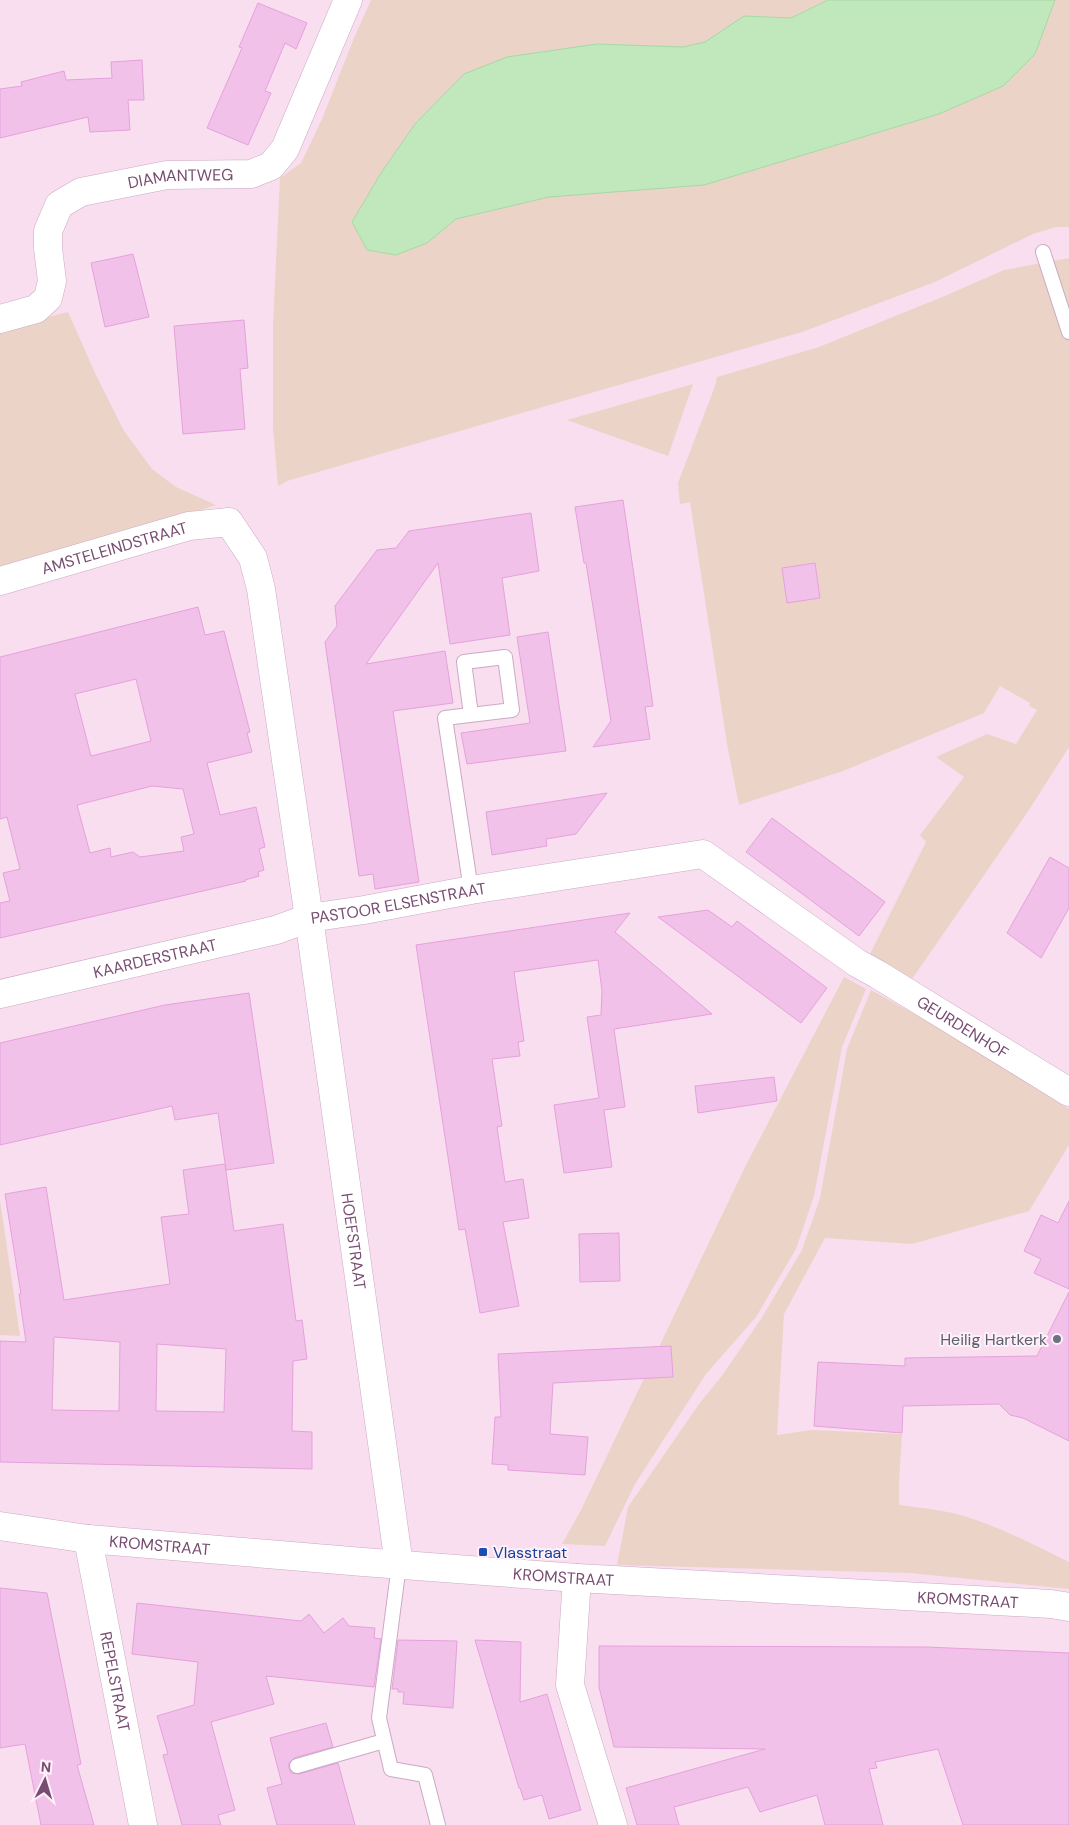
<svg xmlns="http://www.w3.org/2000/svg" width="1069" height="1825" font-family="'DM Sans',sans-serif">
<style>
.residential{fill:#f9def0}
.green{fill:#ebd4c7}
.water{fill:#c1e7bd;stroke:#a7d9a3}
.building{fill:#f2c1ea;stroke:#e5a1db;fill-rule:evenodd}
.lines{fill:none;stroke-linecap:round;stroke-linejoin:round}
.service-casing{stroke:#cba9c4;stroke-width:16}
.minor-casing{stroke:#cba9c4;stroke-width:29}
.tertiary-casing{stroke:#cba9c4;stroke-width:29}
.service{stroke:#fff;stroke-width:14}
.minor{stroke:#fff;stroke-width:28}
.tertiary{stroke:#fff;stroke-width:28}
.worship-dot{fill:#6b7280;stroke:#fff0f9;stroke-width:2}
.transit-dot{fill:#1a4fb4;stroke:#fff0f9;stroke-width:2}
.labels{text-anchor:middle;stroke-width:4;stroke-linejoin:round;paint-order:stroke}
.street-label{font-size:16px;fill:#784c72;stroke:#fff0f9}
.worship-label{font-size:16px;fill:#5b616d;stroke:#fff0f9;text-anchor:end}
.transit-label{font-size:16px;fill:#164399;stroke:#fff0f9;text-anchor:start}
</style>
<rect width="100%" height="100%" fill="#fde9f5"/>
<!-- residential -->
<rect class="residential" x="0" y="0" width="1069" height="1825"/>
<!-- green -->
<g class="green">
<path d="M 371,0 L 1069,0 L 1069,227 L 1056,227 L 1033,234 L 935,282 L 802,332 L 287,481 L 278,486 L 273,428 L 273,324 L 280,178 L 301,163 L 322,119 L 354,38 Z"/>
<path d="M 1069,258 L 1069,747 L 1029,810 L 910,982 L 869,956 L 926,842 L 920,835 L 964,777 L 936,757 L 987,734 L 1016,744 L 1037,710 L 1029,706 L 1030,703 L 1000,686 L 984,713 L 843,771 L 739,805 L 727,744 L 690,502 L 680,504 L 678,483 L 715,386 L 717,377 L 819,347 L 947,295 L 1004,270 Z"/>
<path d="M 68,312 L 95,373 L 124,431 L 152,469 L 176,487 L 216,505 L 95,545 L 0,574 L 0,329 Z"/>
<path d="M 693,384 L 668,456 L 567,420 Z"/>
<path d="M 844,977 L 866,989 L 842,1047 L 814,1196 L 796,1249 L 756,1317 L 706,1374 L 635,1484 L 605,1546 L 562,1544 L 581,1510 L 745,1167 Z"/>
<path d="M 871,990 L 1007,1065 L 1069,1109 L 1069,1145 L 1029,1211 L 912,1244 L 825,1238 L 784,1314 L 777,1435 L 811,1430 L 902,1434 L 899,1481 L 899,1505 C 922,1508 945,1510 967,1517 C 1002,1528 1036,1546 1069,1562 L 1069,1589 L 910,1573 L 617,1565 L 628,1507 L 699,1404 L 721,1377 L 761,1319 L 802,1250 L 820,1198 L 847,1049 Z"/>
<path d="M 0,1200 L 20,1336 L 0,1335 Z"/>
</g>
<!-- water -->
<path class="water" d="M 828,0 L 1055,0 L 1035,54 L 1003,86 L 939,114 L 704,185 L 549,197 L 456,219 L 427,243 L 396,255 L 367,250 L 352,222 L 381,173 L 415,124 L 464,74 L 507,57 L 597,44 L 683,47 L 705,42 L 744,16 L 791,18 Z"/>
<!-- building -->
<g class="building">
<path d="M 258,3 L 307,23 L 296,49 L 285,43 L 265,91 L 271,93 L 248,145 L 207,128 L 242,48 L 239,47 Z"/>
<path d="M 142,60 L 144,100 L 128,100 L 130,130 L 90,132 L 88,117 L 0,138 L 0,89 L 22,86 L 21,82 L 64,71 L 66,80 L 112,78 L 111,62 Z"/>
<path d="M 133,254 L 149,317 L 105,327 L 91,263 Z"/>
<path d="M 244,320 L 248,368 L 240,369 L 245,429 L 183,434 L 174,326 Z"/>
<path d="M 623,500 L 653,706 L 645,707 L 650,739 L 593,747 L 611,721 L 586,563 L 584,563 L 575,507 Z"/>
<path d="M 531,513 L 539,571 L 502,578 L 510,635 L 450,644 L 438,563 L 366,664 L 445,651 L 453,703 L 393,711 L 419,882 L 375,889 L 373,874 L 359,876 L 329,670 L 325,642 L 337,626 L 335,606 L 377,550 L 396,548 L 409,531 Z"/>
<path d="M 815,563 L 820,598 L 787,603 L 782,568 Z"/>
<path d="M 198,607 L 205,635 L 224,631 L 250,732 L 247,733 L 252,752 L 207,763 L 220,815 L 256,807 L 265,847 L 259,849 L 264,870 L 258,872 L 259,876 L 245,880 L 246,881 L 0,938 L 0,903 L 10,901 L 3,873 L 20,869 L 7,817 L 0,819 L 0,657 ZM 136,679 L 151,741 L 91,756 L 75,694 ZM 152,786 L 183,789 L 194,834 L 181,837 L 184,851 L 140,857 L 133,852 L 111,857 L 110,848 L 90,853 L 77,805 Z"/>
<path d="M 548,632 L 566,751 L 467,764 L 461,733 L 530,723 L 517,637 Z"/>
<path d="M 607,793 L 576,834 L 546,839 L 547,846 L 492,855 L 486,812 Z"/>
<path d="M 772,818 L 885,902 L 859,936 L 746,852 Z"/>
<path d="M 1050,857 L 1069,868 L 1069,908 L 1041,958 L 1007,933 Z"/>
<path d="M 708,910 L 732,927 L 737,921 L 827,988 L 801,1023 L 658,917 Z"/>
<path d="M 630,913 L 615,932 L 712,1014 L 614,1029 L 625,1107 L 604,1110 L 612,1167 L 564,1173 L 554,1105 L 599,1098 L 587,1017 L 601,1015 L 602,991 L 598,960 L 514,972 L 524,1041 L 518,1042 L 520,1056 L 492,1059 L 502,1126 L 497,1127 L 505,1182 L 523,1179 L 529,1218 L 503,1222 L 519,1306 L 480,1313 L 465,1229 L 459,1230 L 416,945 Z"/>
<path d="M 249,993 L 274,1163 L 226,1170 L 218,1113 L 175,1120 L 172,1106 L 0,1145 L 0,1043 L 165,1005 Z"/>
<path d="M 774,1077 L 777,1101 L 698,1113 L 695,1086 Z"/>
<path d="M 225,1164 L 234,1231 L 283,1224 L 296,1321 L 302,1320 L 307,1359 L 293,1361 L 292,1431 L 312,1432 L 312,1469 L 0,1462 L 0,1341 L 26,1342 L 19,1294 L 21,1294 L 5,1194 L 46,1187 L 64,1300 L 170,1284 L 161,1217 L 189,1214 L 183,1170 ZM 54,1337 L 120,1342 L 119,1411 L 52,1410 ZM 157,1344 L 226,1349 L 224,1412 L 156,1411 Z"/>
<path d="M 1069,1201 L 1069,1289 L 1034,1273 L 1041,1259 L 1024,1251 L 1041,1215 L 1058,1223 Z"/>
<path d="M 619,1233 L 620,1281 L 580,1282 L 579,1234 Z"/>
<path d="M 1069,1292 L 1069,1441 L 1023,1418 L 1010,1415 L 999,1404 L 903,1406 L 902,1433 L 814,1426 L 818,1362 L 905,1366 L 905,1358 L 1037,1356 Z"/>
<path d="M 671,1346 L 673,1377 L 553,1383 L 550,1434 L 588,1437 L 585,1475 L 508,1470 L 508,1465 L 492,1464 L 495,1417 L 501,1417 L 498,1354 Z"/>
<path d="M 0,1588 L 47,1593 L 81,1764 L 77,1765 L 94,1825 L 41,1825 L 25,1744 L 0,1748 Z"/>
<path d="M 137,1603 L 301,1621 L 309,1614 L 324,1633 L 343,1618 L 349,1626 L 375,1628 L 374,1638 L 381,1639 L 374,1687 L 266,1676 L 274,1704 L 211,1722 L 235,1810 L 218,1815 L 221,1825 L 182,1825 L 163,1755 L 168,1754 L 157,1716 L 194,1705 L 198,1662 L 132,1654 Z"/>
<path d="M 398,1640 L 457,1641 L 453,1708 L 403,1704 L 404,1692 L 398,1692 L 398,1689 L 392,1689 Z"/>
<path d="M 475,1640 L 521,1642 L 520,1702 L 547,1694 L 581,1810 L 549,1819 L 542,1795 L 524,1800 L 520,1788 L 519,1788 Z"/>
<path d="M 599,1646 L 926,1647 L 1069,1653 L 1069,1825 L 963,1825 L 938,1749 L 875,1762 L 877,1768 L 869,1769 L 883,1825 L 825,1825 L 817,1795 L 760,1812 L 748,1787 L 674,1807 L 679,1825 L 637,1825 L 626,1788 L 765,1749 L 614,1747 L 599,1687 Z"/>
<path d="M 326,1723 L 333,1747 L 294,1758 L 289,1763 L 289,1768 L 291,1773 L 299,1774 L 338,1763 L 355,1825 L 277,1825 L 267,1788 L 282,1784 L 270,1738 Z"/>
</g>
<g class="lines">
<!-- service casing -->
<g class="service-casing">
<g id="service">
<path d="M 1043,252 L 1069,332"/>
<path d="M 471,715 L 464,662 L 505,657 L 512,710 L 445,718 L 471,890"/>
<path d="M 399,1565 L 379,1718 L 391,1769 L 425,1775 L 438,1825"/>
<path d="M 297,1766 L 384,1741"/>
</g>
</g>
<!-- minor casing -->
<g class="minor-casing">
<g id="minor">
<path id="s1" d="M 0,319 L 36,309 L 48,298 L 52,281 L 48,248 L 48,231 L 59,205 L 81,192 L 167,175 L 251,174 L 271,166 L 285,149 L 348,0"/>
<path id="s2" d="M 0,581 L 189,526 L 229,522 L 253,558 L 261,589 L 309,918 L 399,1565"/>
<path id="s3" d="M 0,994 L 276,930 L 309,918 L 364,910 L 471,890 L 703,854 L 857,963 L 877,974 L 1069,1092"/>
<path id="s4" d="M 88,1539 L 143,1825"/>
<path d="M 577,1578 L 570,1685 L 613,1825"/>
</g>
</g>
<!-- tertiary casing -->
<g class="tertiary-casing">
<g id="tertiary">
<path id="s5" d="M 0,1526 L 88,1539 L 363,1562 L 577,1578 L 1051,1604 L 1069,1607"/>
</g>
</g>
<!-- service -->
<use href="#service" class="service"/>
<!-- minor -->
<use href="#minor" class="minor"/>
<!-- tertiary -->
<use href="#tertiary" class="tertiary"/>
</g>
<!-- markers -->
<circle class="worship-dot" cx="1057" cy="1339" r="5"/>
<rect class="transit-dot" x="478" y="1547" width="10" height="10" rx="2.5"/>
<g class="labels">
<!-- street labels -->
<g class="street-label">
<text dy="6" stroke="none"><textPath href="#s1" startOffset="276">DIAMANTWEG</textPath></text>
<text dy="6" stroke="none"><textPath href="#s2" startOffset="119">AMSTELEINDSTRAAT</textPath></text>
<text dy="6" stroke="none"><textPath href="#s3" startOffset="409">PASTOOR ELSENSTRAAT</textPath></text>
<text dy="6" stroke="none"><textPath href="#s3" startOffset="159">KAARDERSTRAAT</textPath></text>
<text dy="6" stroke="none"><textPath href="#s3" startOffset="1030">GEURDENHOF</textPath></text>
<text dy="6" stroke="none"><textPath href="#s2" startOffset="971">HOEFSTRAAT</textPath></text>
<text dy="6" stroke="none"><textPath href="#s5" startOffset="161">KROMSTRAAT</textPath></text>
<text dy="6" stroke="none"><textPath href="#s5" startOffset="566">KROMSTRAAT</textPath></text>
<text dy="6" stroke="none"><textPath href="#s5" startOffset="971">KROMSTRAAT</textPath></text>
<text dy="6" stroke="none"><textPath href="#s4" startOffset="145">REPELSTRAAT</textPath></text>
</g>
<!-- worship labels -->
<g class="worship-label">
<text x="1047" y="1345">Heilig Hartkerk</text>
</g>
<!-- transit labels -->
<g class="transit-label">
<text x="493" y="1558">Vlasstraat</text>
</g>
</g>
<!-- north arrow -->
<g transform="translate(45 1780) rotate(5)" stroke="#fff0f9" stroke-width="4" paint-order="stroke">
<path d="M0-4L9 19L0 12L-9 19Z" fill="#784c72"/>
<text y="-8" font-size="14" font-weight="bold" text-anchor="middle" fill="#784c72">N</text>
</g>
</svg>
